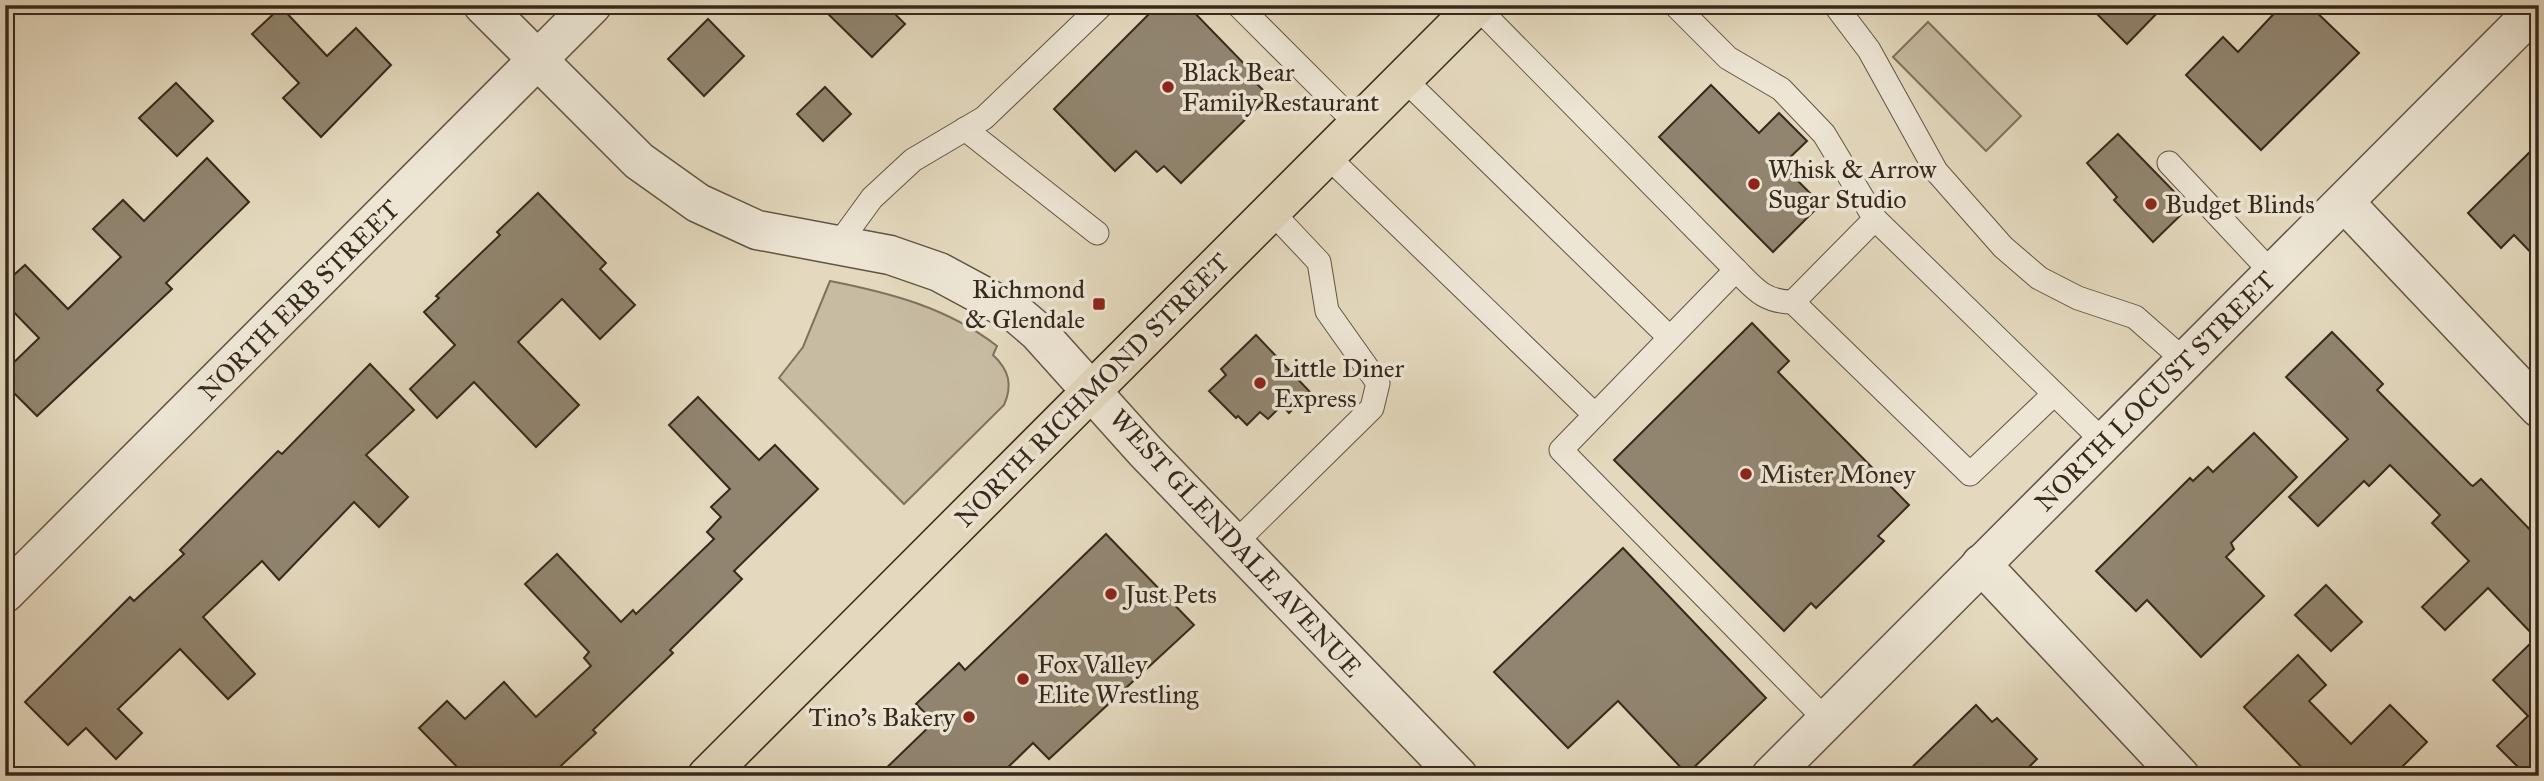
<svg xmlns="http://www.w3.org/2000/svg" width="2544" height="781" font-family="'IM FELL Great Primer',serif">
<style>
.green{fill:#c7bba2;stroke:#7f725f;stroke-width:2}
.building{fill:#918570;stroke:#37291c;stroke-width:2}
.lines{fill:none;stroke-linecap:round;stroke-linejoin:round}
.service-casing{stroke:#625544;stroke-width:25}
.minor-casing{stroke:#625544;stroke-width:41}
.tertiary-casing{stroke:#625544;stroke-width:41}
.primary-casing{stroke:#37291c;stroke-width:41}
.service{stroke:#ede6d5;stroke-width:23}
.minor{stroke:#ede6d5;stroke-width:38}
.tertiary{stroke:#ede6d5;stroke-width:38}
.primary{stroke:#e4d9be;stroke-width:38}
.poi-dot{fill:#8f2418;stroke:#ede6d5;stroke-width:2.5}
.labels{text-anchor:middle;stroke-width:7;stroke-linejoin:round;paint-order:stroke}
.poi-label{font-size:26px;fill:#37291c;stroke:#ede6d5;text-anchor:start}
.street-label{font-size:26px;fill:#37291c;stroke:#ede6d5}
</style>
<rect width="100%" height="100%" fill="#e4d9be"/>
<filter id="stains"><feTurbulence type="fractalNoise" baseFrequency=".00286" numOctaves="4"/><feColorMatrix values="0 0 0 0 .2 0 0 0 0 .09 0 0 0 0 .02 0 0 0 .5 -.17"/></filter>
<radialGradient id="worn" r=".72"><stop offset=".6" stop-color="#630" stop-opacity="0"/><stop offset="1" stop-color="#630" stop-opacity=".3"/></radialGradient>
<!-- green -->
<g class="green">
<path d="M 1928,22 L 2021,116 L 1986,151 L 1893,57 Z"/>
<path d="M 830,281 C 891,293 948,308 997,346 L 993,355 C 1009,370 1013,385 1004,405 L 904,504 L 779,378 L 803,347 Z"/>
</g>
<!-- building -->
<g class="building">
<path d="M 819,5 L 886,5 L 905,24 L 872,57 Z"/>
<path d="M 1158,5 L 1187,5 L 1255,75 L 1252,79 L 1269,96 L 1181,183 L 1164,166 L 1157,172 L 1136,151 L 1115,171 L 1054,109 Z"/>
<path d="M 2088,5 L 2165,5 L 2127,44 Z"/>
<path d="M 2282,5 L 2309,5 L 2359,53 L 2261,150 L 2186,75 L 2223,37 L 2238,52 Z"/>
<path d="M 281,7 L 327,56 L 356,28 L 391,65 L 321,137 L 283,98 L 299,83 L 252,34 Z"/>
<path d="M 708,19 L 744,56 L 704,96 L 668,59 Z"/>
<path d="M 176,83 L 213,121 L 177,156 L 139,118 Z"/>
<path d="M 1711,85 L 1759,133 L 1779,113 L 1807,141 L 1782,165 L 1821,204 L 1773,252 L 1659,137 Z"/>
<path d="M 825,87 L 851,114 L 823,141 L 797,114 Z"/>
<path d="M 2118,134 L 2189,207 L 2153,242 L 2114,200 L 2117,197 L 2087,163 Z"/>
<path d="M 2539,143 L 2539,261 L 2514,235 L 2501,248 L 2468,213 Z"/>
<path d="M 207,158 L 249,202 L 166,283 L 172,289 L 37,416 L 5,384 L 5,371 L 39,338 L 5,303 L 5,283 L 25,265 L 68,309 L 121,257 L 93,229 L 123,200 L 144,221 Z"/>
<path d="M 538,193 L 606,263 L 600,269 L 635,305 L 600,339 L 562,299 L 518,342 L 579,405 L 536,447 L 474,382 L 437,418 L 410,389 L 455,345 L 424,312 L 439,298 L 436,296 L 500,235 L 497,232 Z"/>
<path d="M 1752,323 L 1789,361 L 1778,372 L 1909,505 L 1878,536 L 1884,541 L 1816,608 L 1811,603 L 1784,631 L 1614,460 Z"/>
<path d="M 2332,332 L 2383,384 L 2377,390 L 2471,485 L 2473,486 L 2481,479 L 2539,539 L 2539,776 L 2527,776 L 2497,746 L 2528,716 L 2493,680 L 2536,638 L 2488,588 L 2445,630 L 2422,607 L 2469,561 L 2432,523 L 2440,515 L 2390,465 L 2369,486 L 2364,481 L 2318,526 L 2289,497 L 2348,439 L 2286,377 Z"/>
<path d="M 1256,335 L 1310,392 L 1289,413 L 1282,405 L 1268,419 L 1260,412 L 1247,425 L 1238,416 L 1236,418 L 1209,391 L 1226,375 L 1221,369 Z"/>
<path d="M 370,364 L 414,410 L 366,455 L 408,497 L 379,527 L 354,502 L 279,580 L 262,561 L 203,617 L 255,674 L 228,699 L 180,649 L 118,709 L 142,733 L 116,759 L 86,728 L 68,745 L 25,702 L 130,597 L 134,601 L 184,554 L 180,550 L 278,451 L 282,454 Z"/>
<path d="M 698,397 L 759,460 L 775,445 L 818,489 L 734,571 L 742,579 L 670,650 L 673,653 L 593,730 L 596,733 L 550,776 L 466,776 L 419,728 L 447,701 L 465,719 L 504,682 L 536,717 L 591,666 L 584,658 L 589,652 L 525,584 L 557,554 L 621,622 L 633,610 L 636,614 L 714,539 L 707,532 L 721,517 L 711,507 L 730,489 L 669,425 Z"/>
<path d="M 2254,433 L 2297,477 L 2231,543 L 2234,549 L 2226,557 L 2264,596 L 2201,657 L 2147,600 L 2136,611 L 2096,571 L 2190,478 L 2193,481 L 2208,467 L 2213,472 Z"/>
<path d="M 1106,534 L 1194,625 L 1049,759 L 1033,743 L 999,776 L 878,776 L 934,722 L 916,704 L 959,663 L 965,670 Z"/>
<path d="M 1623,548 L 1766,698 L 1687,774 L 1618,701 L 1568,748 L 1494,672 Z"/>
<path d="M 2326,585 L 2362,622 L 2331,651 L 2295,615 Z"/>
<path d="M 2298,655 L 2326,685 L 2309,701 L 2351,744 L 2390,705 L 2427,742 L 2393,776 L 2310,776 L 2244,707 Z"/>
<path d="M 1976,705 L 1992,722 L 1997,718 L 2037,759 L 2020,776 L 1903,776 Z"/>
</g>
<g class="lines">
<!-- service casing -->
<g class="service-casing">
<g id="service">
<path d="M 1238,5 L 1357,124"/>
<path d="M 1675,5 L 1728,58 L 1781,89 L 1824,134 L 1875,219 L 1793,302 C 1764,302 1755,289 1736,270 L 1561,450 L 1826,720"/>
<path d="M 1835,5 L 1869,50 L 1936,171 L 2003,247 L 2039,278 L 2078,298 L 2135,317 L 2185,361"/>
<path d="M 1476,6 L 1736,270"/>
<path d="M 1403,78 L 1669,337"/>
<path d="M 965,129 L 1097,233"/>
<path d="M 1326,155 L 1595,415"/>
<path d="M 2169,163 L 2273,274"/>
<path d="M 1875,219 L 2104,442"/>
<path d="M 837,246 L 872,198 L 913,160 L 984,118 L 1102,5"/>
<path d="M 1793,302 L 1970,474 L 2054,394"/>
<path d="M 1234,544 L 1372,408 L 1378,383 L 1327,311 L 1319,262 L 1270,210"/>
</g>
</g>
<!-- minor casing -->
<g class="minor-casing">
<g id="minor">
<path d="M 2345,203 L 2539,408"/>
<path d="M 1981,564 L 2180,776"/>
<path d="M 5,593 L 592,5"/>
<path d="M 1771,776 L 2539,6"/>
</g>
</g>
<!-- tertiary casing -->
<g class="tertiary-casing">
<path id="tertiary" d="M 483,5 L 639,161 L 698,203 L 757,230 L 890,255 L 939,272 L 1017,314 L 1038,332 L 1145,451 L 1458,776"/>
</g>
<!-- primary casing -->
<g class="primary-casing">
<path id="primary" d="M 707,776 L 1477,5"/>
</g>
<!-- service -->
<use href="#service" class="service"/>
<!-- minor -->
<use href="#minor" class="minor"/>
<!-- tertiary -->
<use href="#tertiary" class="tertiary"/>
<!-- primary -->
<use href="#primary" class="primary"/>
</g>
<!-- markers -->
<g class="poi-dot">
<circle cx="1168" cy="87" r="7"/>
<circle cx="1754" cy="184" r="7"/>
<circle cx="2151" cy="204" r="7"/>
<rect x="1092" y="297" width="14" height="14" rx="3.5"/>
<circle cx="1260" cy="383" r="7"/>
<circle cx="1746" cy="474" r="7"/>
<circle cx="1111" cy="594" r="7"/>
<circle cx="1023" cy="679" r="7"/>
<circle cx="969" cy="717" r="7"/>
</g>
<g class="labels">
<!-- poi labels -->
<g class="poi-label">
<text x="1182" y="81">Black Bear<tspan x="1182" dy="30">Family Restaurant</tspan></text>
<text x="1768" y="178">Whisk &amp; Arrow<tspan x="1768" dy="30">Sugar Studio</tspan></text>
<text x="2165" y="213">Budget Blinds</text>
<text x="1085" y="298" text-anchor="end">Richmond<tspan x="1085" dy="30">&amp; Glendale</tspan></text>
<text x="1274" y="377">Little Diner<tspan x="1274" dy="30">Express</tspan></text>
<text x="1760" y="483">Mister Money</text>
<text x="1125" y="603">Just Pets</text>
<text x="1037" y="673">Fox Valley<tspan x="1037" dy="30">Elite Wrestling</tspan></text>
<text x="955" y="726" text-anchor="end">Tino's Bakery</text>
</g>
<!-- street labels -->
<g class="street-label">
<text transform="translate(299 300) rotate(-45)" y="9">NORTH ERB STREET</text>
<text transform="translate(1092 390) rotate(-45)" y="9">NORTH RICHMOND STREET</text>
<text transform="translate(2155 391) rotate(-45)" y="9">NORTH LOCUST STREET</text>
<text transform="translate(1236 543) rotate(47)" y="9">WEST GLENDALE AVENUE</text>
</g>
</g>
<!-- margin -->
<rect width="2544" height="781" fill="none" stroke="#e4d9be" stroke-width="28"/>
<rect x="7" y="7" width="2530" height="767" fill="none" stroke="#37291c" stroke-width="3.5"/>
<rect x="14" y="14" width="2516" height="753" fill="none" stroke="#37291c" stroke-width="2"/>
<rect width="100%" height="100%" filter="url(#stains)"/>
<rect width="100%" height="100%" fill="url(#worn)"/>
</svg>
